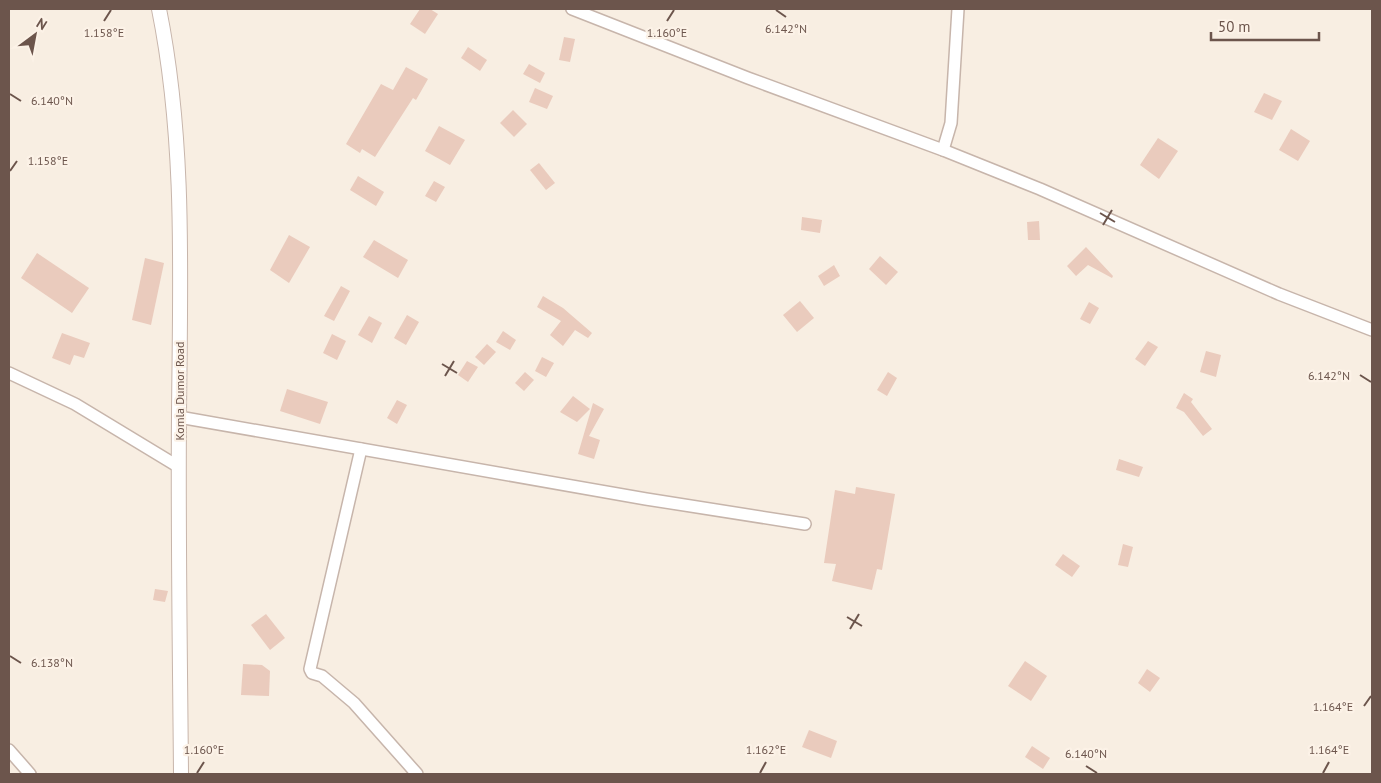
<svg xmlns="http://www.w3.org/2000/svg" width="1381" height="783" font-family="'PT Sans',sans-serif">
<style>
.building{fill:#eacbbd}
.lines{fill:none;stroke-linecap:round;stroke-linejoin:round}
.minor-casing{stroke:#c7b5ab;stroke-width:14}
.tertiary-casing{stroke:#c7b5ab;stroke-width:16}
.minor{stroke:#fff;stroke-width:11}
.tertiary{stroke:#fff;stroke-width:14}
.ticks{fill:none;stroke:#6c554c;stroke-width:2}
.labels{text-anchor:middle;stroke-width:4.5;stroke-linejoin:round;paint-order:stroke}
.street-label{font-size:12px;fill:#6c554c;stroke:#fcf2e7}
.ticks-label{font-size:12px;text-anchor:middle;fill:#6c554c;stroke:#fcf2e7;stroke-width:4.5;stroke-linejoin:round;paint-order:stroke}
</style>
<rect width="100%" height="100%" fill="#f8eee2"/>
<!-- building -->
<g class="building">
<path d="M 420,9 L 430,9 L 438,14 L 425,34 L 410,24 Z"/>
<path d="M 564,37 L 575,39 L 570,62 L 559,60 Z"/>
<path d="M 468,47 L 487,60 L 480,71 L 461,58 Z"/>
<path d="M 529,64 L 545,73 L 540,83 L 523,74 Z"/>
<path d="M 406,67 L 428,79 L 416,100 L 413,98 L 375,157 L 362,149 L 360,153 L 346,144 L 381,84 L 393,90 Z"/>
<path d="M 535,88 L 553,96 L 547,109 L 529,102 Z"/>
<path d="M 1264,93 L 1282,101 L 1272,120 L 1254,112 Z"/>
<path d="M 513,110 L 527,124 L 514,137 L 500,123 Z"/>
<path d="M 439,126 L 465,140 L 450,165 L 425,151 Z"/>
<path d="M 1291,129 L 1310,141 L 1298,161 L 1279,150 Z"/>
<path d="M 1158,138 L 1178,151 L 1159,179 L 1140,165 Z"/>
<path d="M 539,163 L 555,183 L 546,190 L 530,170 Z"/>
<path d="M 358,176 L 384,192 L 376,206 L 350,190 Z"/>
<path d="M 434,181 L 445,187 L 436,202 L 425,196 Z"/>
<path d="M 802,217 L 822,220 L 820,233 L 801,230 Z"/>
<path d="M 1039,221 L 1040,240 L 1028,240 L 1027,222 Z"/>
<path d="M 289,235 L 310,247 L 289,283 L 270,270 Z"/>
<path d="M 374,240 L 408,260 L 398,278 L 363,257 Z"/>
<path d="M 1086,247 L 1113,276 L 1112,278 L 1088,265 L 1076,276 L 1067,266 Z"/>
<path d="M 37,253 L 89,288 L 72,313 L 21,278 Z"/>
<path d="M 880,256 L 898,272 L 886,285 L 869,269 Z"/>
<path d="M 145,258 L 164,263 L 151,325 L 132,320 Z"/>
<path d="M 834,265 L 840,276 L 824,286 L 818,276 Z"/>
<path d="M 341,286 L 350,291 L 334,321 L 324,316 Z"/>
<path d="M 543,296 L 563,308 L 592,333 L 588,338 L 575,330 L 563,346 L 550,335 L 561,321 L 537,307 Z"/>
<path d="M 800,301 L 814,318 L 797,332 L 783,315 Z"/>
<path d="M 1089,302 L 1099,308 L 1090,324 L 1080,319 Z"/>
<path d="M 407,315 L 419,322 L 406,345 L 394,338 Z"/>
<path d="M 369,316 L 382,323 L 372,343 L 358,335 Z"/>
<path d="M 503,331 L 516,340 L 510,350 L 496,342 Z"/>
<path d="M 62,333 L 90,343 L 84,358 L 74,355 L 70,365 L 52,358 Z"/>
<path d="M 332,334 L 346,341 L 337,360 L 323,353 Z"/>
<path d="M 1148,341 L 1158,347 L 1145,366 L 1135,359 Z"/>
<path d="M 487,344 L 496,352 L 484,365 L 475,357 Z"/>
<path d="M 1206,351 L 1221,355 L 1216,377 L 1200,372 Z"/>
<path d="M 542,357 L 554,363 L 546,377 L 535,371 Z"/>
<path d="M 467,361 L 478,367 L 468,382 L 458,375 Z"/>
<path d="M 525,372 L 534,380 L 524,391 L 515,383 Z"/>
<path d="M 888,372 L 897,378 L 887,396 L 877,390 Z"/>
<path d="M 287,389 L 328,402 L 320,424 L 280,411 Z"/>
<path d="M 1184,393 L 1193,399 L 1191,402 L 1212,429 L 1203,436 L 1184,412 L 1176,408 Z"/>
<path d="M 573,396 L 590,409 L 577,422 L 560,412 Z"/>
<path d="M 397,400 L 407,405 L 397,424 L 387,418 Z"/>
<path d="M 593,403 L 604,409 L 589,436 L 600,440 L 594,459 L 578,454 Z"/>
<path d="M 1119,459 L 1143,467 L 1139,477 L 1116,470 Z"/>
<path d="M 856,487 L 895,494 L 882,570 L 877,569 L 872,590 L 832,581 L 836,564 L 824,563 L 835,490 L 855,494 Z"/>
<path d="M 1123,544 L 1133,547 L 1128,567 L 1118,565 Z"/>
<path d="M 1063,554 L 1080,566 L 1072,577 L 1055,565 Z"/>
<path d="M 155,589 L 168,591 L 165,602 L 153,600 Z"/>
<path d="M 266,614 L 285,638 L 270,650 L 251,625 Z"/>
<path d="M 1025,661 L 1047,676 L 1031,701 L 1008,686 Z"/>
<path d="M 243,664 L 262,665 L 270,671 L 269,696 L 241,695 Z"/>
<path d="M 1147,669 L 1160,678 L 1150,692 L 1138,683 Z"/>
<path d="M 809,730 L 837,741 L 831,758 L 802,747 Z"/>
<path d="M 1032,746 L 1050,758 L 1043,769 L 1025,757 Z"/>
</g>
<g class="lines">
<!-- minor casing -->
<g class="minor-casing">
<g id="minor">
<path d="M 572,9 L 748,78 L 943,150 L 1040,189 L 1279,294 L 1372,330"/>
<path d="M 943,150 L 951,123 L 958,9"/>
<path d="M 9,373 L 75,404 L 179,467"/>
<path d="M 179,417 L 646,499 L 805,524"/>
<path d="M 361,449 L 310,669 L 312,673 L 322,676 L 354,703 L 417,774"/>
<path d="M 9,750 L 30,774"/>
</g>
</g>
<!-- tertiary casing -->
<g class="tertiary-casing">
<path id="tertiary" d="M 159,9 C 186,143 180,280 179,416 C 178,535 180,655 181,774"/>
</g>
<!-- minor -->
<use href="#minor" class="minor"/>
<!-- tertiary -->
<use href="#tertiary" class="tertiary"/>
</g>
<!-- ticks -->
<path class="ticks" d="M 776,10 L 786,17M 104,21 L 111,10M 667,21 L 674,10M 10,94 L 21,101M 10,171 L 17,161M 1100,213 L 1115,222M 1103,225 L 1112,210M 442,364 L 457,373M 1360,375 L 1371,382M 445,376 L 454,361M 847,617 L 862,626M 850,629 L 859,614M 10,656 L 21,663M 1364,706 L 1371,696M 1086,766 L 1097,773M 197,773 L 204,762M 760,773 L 766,762M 1323,773 L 1329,762"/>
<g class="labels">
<!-- street labels -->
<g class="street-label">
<text transform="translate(180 391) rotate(-90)" y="4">Komla Dumor Road</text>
</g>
</g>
<g class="ticks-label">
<text x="786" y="33">6.142°N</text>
<text x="104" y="37">1.158°E</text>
<text x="667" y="37">1.160°E</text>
<text x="52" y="105">6.140°N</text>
<text x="48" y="165">1.158°E</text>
<text x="1329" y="380">6.142°N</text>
<text x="52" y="667">6.138°N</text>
<text x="1333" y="711">1.164°E</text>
<text x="204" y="754">1.160°E</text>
<text x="766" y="754">1.162°E</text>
<text x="1329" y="754">1.164°E</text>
<text x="1086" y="758">6.140°N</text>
</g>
<!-- border -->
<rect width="1381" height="783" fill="none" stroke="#6c554c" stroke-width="20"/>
<!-- north arrow -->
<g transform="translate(35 35) rotate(32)" stroke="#fcf2e7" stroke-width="4" paint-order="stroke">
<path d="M0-4L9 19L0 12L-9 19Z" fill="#6c554c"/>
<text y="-8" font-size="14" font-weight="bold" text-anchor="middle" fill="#6c554c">N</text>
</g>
<!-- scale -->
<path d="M1211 32v8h108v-8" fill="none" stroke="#6c554c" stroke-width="2.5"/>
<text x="1218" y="32" font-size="15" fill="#6c554c" stroke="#fcf2e7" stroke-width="4" paint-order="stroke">50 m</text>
</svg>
